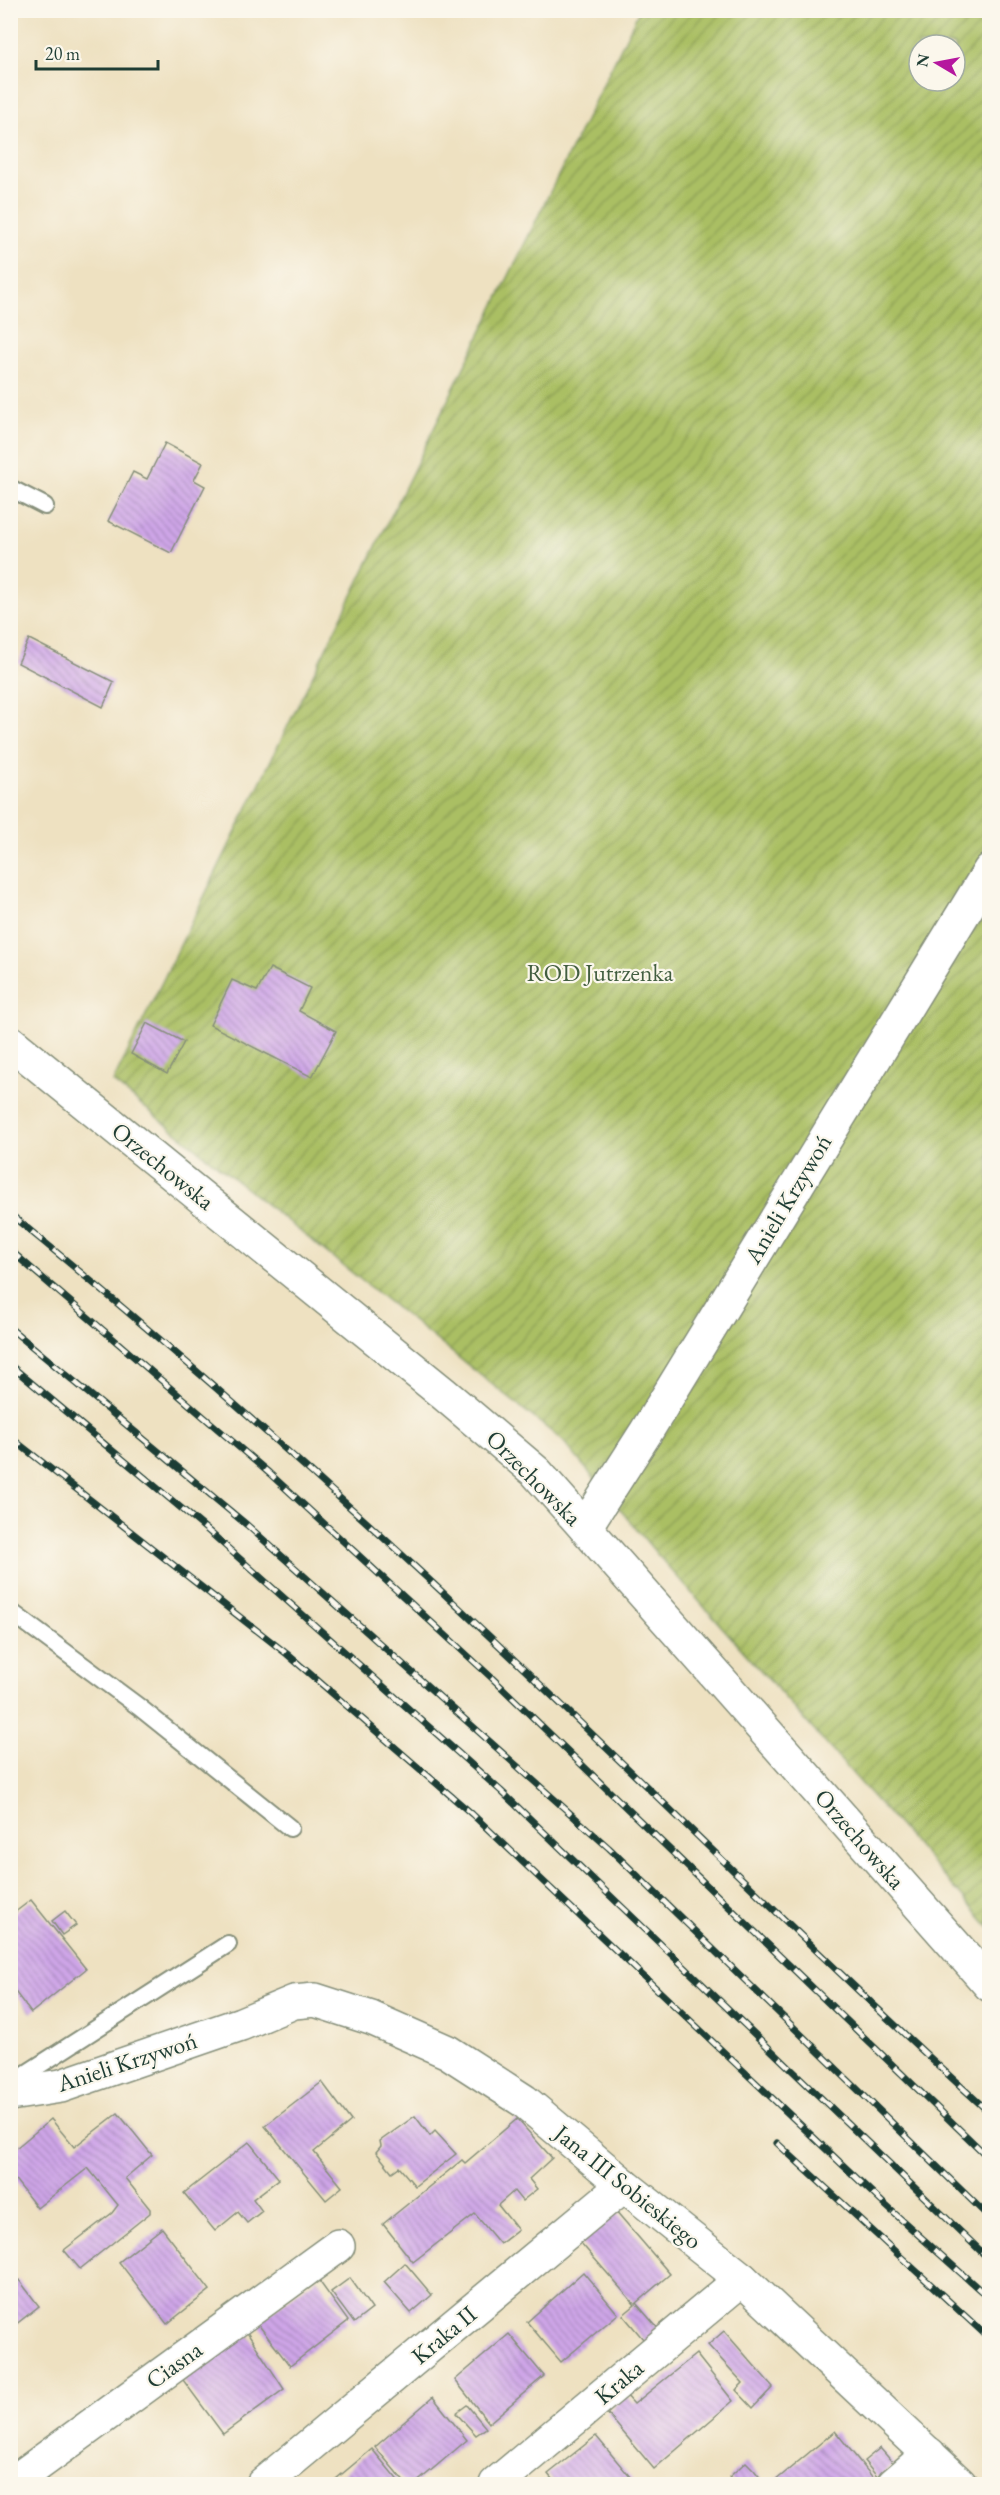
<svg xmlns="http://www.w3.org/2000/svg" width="1000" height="2495" font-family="'EB Garamond',serif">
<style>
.garden{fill:url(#garden-furrows);stroke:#647e4c;stroke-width:1.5;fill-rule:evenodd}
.building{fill:url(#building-back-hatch)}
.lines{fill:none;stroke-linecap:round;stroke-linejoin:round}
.lane-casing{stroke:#868f7a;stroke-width:20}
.street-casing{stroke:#868f7a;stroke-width:36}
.lane{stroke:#fff;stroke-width:16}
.street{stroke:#fff;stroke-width:33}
.rail-casing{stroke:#1f3d34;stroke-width:7}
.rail{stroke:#fbf7ec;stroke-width:4.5;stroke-dasharray:14;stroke-linecap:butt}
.labels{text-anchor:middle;stroke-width:4.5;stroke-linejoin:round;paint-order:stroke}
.park-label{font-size:24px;fill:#425e40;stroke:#fbf7ec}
.street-label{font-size:24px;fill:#1f3d34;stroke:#fbf7ec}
</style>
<defs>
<pattern id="garden-furrows" width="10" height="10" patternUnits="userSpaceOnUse" patternTransform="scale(1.5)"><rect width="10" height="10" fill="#aabf64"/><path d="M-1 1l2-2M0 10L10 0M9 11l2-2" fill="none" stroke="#8a9c53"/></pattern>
<pattern id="building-back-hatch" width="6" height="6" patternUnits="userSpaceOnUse" patternTransform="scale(1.5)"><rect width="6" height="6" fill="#cfa6e8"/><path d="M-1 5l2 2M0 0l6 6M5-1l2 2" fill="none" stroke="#a788bd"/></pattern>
</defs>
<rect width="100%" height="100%" fill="#fbf7ec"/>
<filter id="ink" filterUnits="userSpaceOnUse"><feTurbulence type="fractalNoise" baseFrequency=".0167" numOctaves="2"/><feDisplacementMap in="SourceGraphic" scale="12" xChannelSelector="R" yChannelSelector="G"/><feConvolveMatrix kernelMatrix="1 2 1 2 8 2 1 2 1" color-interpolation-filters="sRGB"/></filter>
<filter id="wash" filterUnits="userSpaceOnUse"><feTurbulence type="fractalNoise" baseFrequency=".008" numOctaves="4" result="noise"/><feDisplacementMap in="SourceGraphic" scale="24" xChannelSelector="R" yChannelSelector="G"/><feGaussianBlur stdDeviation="1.35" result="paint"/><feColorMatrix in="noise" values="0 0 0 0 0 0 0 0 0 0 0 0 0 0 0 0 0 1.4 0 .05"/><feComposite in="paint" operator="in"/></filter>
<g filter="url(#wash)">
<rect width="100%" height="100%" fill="#eee1c1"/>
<!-- garden -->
<path class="garden" d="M 639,11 L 989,11 L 989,1927 L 657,1554 L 563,1441 L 113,1082 ZM 919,45 L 955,45 L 955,81 L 919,81 Z"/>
<g id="blocks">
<!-- building -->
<g class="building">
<path d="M 165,443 L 203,463 L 194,480 L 205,486 L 171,553 L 108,521 L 133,472 L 147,479 Z"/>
<path d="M 29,639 L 114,682 L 103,707 L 18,663 Z"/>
<path d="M 270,968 L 310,988 L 299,1011 L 336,1031 L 312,1077 L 210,1025 L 232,980 L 257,991 Z"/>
<path d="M 147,1023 L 184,1042 L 167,1074 L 131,1054 Z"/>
<path d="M 31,1900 L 86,1969 L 31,2013 L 10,1985 L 10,1916 Z"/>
<path d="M 65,1911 L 76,1925 L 62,1935 L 52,1921 Z"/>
<path d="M 322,2082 L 351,2121 L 314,2152 L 342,2187 L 326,2200 L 265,2126 Z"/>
<path d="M 118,2113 L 152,2155 L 125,2178 L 150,2209 L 150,2213 L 80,2269 L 64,2250 L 112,2213 L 118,2205 L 88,2168 L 37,2208 L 10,2173 L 10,2153 L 51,2119 L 74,2147 Z"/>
<path d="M 415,2116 L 430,2136 L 435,2131 L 456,2154 L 415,2186 L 399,2167 L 392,2172 L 376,2152 L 381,2146 L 380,2141 Z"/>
<path d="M 517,2119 L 552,2158 L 529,2179 L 537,2189 L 522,2201 L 514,2191 L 498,2205 L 518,2230 L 500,2244 L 475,2214 L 413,2262 L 383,2224 L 462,2160 L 465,2163 Z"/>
<path d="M 249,2142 L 279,2179 L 253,2199 L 262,2211 L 247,2223 L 238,2212 L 215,2231 L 184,2193 Z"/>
<path d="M 615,2210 L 670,2274 L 636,2303 L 662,2333 L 648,2345 L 623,2315 L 635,2305 L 580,2242 Z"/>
<path d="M 162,2228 L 210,2290 L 167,2324 L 119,2262 Z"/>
<path d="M 405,2263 L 432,2295 L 411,2313 L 384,2282 Z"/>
<path d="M 583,2272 L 618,2314 L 561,2362 L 527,2322 Z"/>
<path d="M 317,2278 L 348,2321 L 290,2366 L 257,2323 Z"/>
<path d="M 350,2278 L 372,2309 L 354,2323 L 331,2292 Z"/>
<path d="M 19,2280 L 39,2306 L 10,2329 L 10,2287 Z"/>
<path d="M 246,2331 L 284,2389 L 223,2434 L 183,2380 Z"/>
<path d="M 724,2331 L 773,2387 L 753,2408 L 736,2390 L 743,2383 L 708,2345 Z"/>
<path d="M 509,2334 L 544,2376 L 489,2423 L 455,2380 Z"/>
<path d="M 10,2340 L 17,2350 L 10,2355 Z"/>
<path d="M 696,2354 L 733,2401 L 654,2469 L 607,2413 L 626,2395 L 634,2404 Z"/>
<path d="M 433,2397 L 467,2440 L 415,2484 L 406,2484 L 375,2447 Z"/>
<path d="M 467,2405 L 486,2428 L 476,2435 L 456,2413 Z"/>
<path d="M 835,2431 L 874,2479 L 867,2484 L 778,2484 L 775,2481 Z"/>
<path d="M 596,2436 L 636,2484 L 556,2484 L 548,2474 Z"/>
<path d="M 880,2448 L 894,2464 L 878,2478 L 864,2461 Z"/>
<path d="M 372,2449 L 401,2484 L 330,2484 Z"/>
<path d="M 746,2462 L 754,2470 L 765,2484 L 731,2484 L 734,2483 L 729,2477 Z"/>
</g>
</g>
</g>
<g filter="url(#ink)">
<use href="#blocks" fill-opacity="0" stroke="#868f7a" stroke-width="1.5"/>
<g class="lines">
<!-- lane casing -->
<g class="lane-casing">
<g id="lane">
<path d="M 10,488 L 45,506"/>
<path d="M 10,1611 L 139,1707 L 290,1828"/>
<path d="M 10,2084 L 228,1944"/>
</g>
</g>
<!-- street casing -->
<g class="street-casing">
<g id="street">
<path d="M 10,1042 L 444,1394 L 536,1472 L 990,1985"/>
<path d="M 585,1527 L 646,1432 L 990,870"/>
<path d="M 10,2094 L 61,2086 L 241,2024 L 294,2002 L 315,2000 L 371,2018 L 448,2052 L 524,2101 L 624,2185 L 742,2279 L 960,2484"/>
<path d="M 11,2484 L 338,2246"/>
<path d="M 263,2484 L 624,2185"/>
<path d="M 496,2484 L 742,2279"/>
<path d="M 894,2484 L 929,2454"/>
</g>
</g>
<!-- lane -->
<use href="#lane" class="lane"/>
<!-- street -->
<use href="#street" class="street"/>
<!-- rail casing -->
<g class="rail-casing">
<g id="rail">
<path d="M 10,1214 C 180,1353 347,1501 506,1652 C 668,1805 825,1963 990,2113"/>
<path d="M 10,1250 L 269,1473 L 492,1678 L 990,2159"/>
<path d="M 10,1328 L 247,1525 L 609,1848 L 990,2218"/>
<path d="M 10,1365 L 212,1534 L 501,1791 L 990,2260"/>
<path d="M 10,1437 L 287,1654 L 472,1814 L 884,2204 L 990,2299"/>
<path d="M 777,2143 L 990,2339"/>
</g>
</g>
<!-- rail -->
<use href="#rail" class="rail"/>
</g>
</g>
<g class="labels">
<!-- park labels -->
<g class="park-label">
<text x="600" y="981">ROD Jutrzenka</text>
</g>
<!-- street labels -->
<g class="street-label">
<text transform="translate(163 1166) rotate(39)" y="8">Orzechowska</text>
<text transform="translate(788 1199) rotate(-59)" y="8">Anieli Krzywoń</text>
<text transform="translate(534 1478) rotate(45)" y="8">Orzechowska</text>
<text transform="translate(860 1839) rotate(49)" y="8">Orzechowska</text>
<text transform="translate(127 2062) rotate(-18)" y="8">Anieli Krzywoń</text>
<text transform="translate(628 2187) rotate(39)" y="8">Jana III Sobieskiego</text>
<text transform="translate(444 2335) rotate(-40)" y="8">Kraka II</text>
<text transform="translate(174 2365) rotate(-36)" y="8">Ciasna</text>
<text transform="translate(619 2382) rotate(-40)" y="8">Kraka</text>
</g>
</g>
<!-- margin -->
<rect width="1000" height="2495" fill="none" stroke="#fbf7ec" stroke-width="36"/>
<!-- north arrow -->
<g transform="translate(937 63) rotate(280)"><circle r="28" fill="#fbf7ec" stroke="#a3ada2" stroke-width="1.5"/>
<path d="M0-4.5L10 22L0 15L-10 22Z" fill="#b5179e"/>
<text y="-9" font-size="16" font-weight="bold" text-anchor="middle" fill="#1f3d34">N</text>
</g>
<!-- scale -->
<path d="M36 60v9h122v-9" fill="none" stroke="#1f3d34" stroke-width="3"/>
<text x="45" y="60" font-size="18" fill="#1f3d34" stroke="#fbf7ec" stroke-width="4.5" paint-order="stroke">20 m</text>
</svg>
